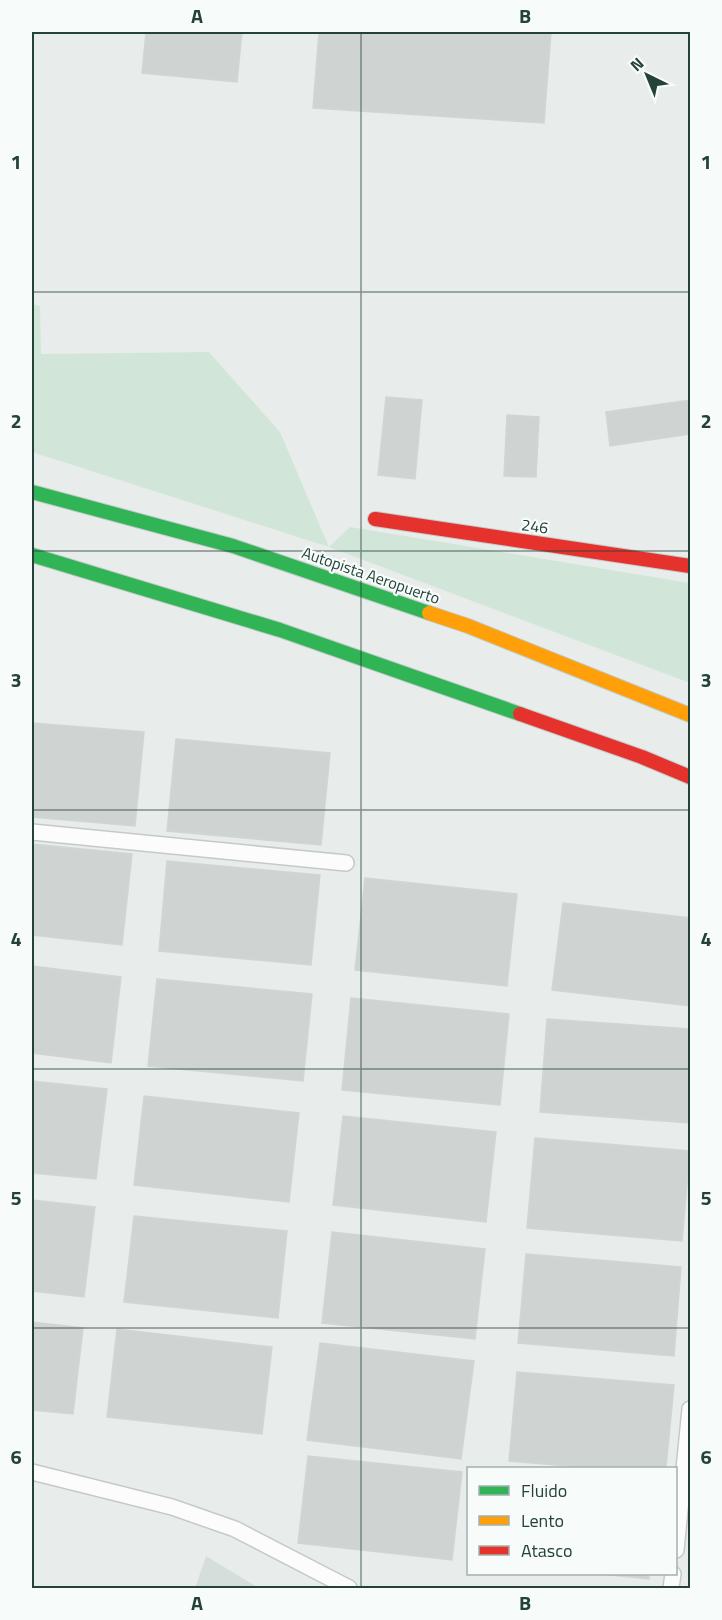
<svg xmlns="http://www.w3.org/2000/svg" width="722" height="1620" font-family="'Titillium Web',sans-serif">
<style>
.built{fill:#d6dedb}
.green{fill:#d1e6d8}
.building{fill:#cfd4d2;stroke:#d1d6d4;stroke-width:1.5}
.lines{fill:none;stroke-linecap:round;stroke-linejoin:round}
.lane-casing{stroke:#c5cac8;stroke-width:18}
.fast-casing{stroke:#c3cbc8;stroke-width:16}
.slow-casing{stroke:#c3cbc8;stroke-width:16}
.jam-casing{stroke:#c3cbc8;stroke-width:16}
.lane{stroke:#fcfcfc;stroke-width:15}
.fast{stroke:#30b455;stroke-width:14}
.slow{stroke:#ff9f0a;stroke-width:14}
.jam{stroke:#e5322d;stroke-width:14}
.grid{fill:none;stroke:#24423a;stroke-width:1.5;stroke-opacity:0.55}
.labels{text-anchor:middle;stroke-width:4.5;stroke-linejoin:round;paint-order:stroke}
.street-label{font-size:16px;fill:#24423a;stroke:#f7fbf9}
.neatline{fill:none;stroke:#24423a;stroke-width:2}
.grid-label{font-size:20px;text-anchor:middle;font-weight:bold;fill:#24423a}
</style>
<rect width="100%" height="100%" fill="#e8edeb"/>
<!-- built -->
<path class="built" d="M 206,1556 L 259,1588 L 195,1588 Z"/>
<!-- green -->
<path class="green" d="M 32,304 L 40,306 L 41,354 L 209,352 L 280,432 L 329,547 L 350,527 L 690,583 L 690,683 L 329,547 L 32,452 Z"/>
<!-- building -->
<g class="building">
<path d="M 146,32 L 242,32 L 237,82 L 142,73 Z"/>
<path d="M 319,32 L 551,32 L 544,123 L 313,108 Z"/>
<path d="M 386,397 L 422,400 L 415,479 L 378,475 Z"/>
<path d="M 690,400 L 690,434 L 610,446 L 606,412 Z"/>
<path d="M 507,415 L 539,417 L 536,477 L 504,476 Z"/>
<path d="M 32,723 L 144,732 L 135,826 L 32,817 Z"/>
<path d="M 176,739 L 330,753 L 321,845 L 167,831 Z"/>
<path d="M 32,844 L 132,854 L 122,945 L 32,935 Z"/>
<path d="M 167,861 L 320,875 L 311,965 L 159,951 Z"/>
<path d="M 365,878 L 517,894 L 507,986 L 355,970 Z"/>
<path d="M 563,903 L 690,918 L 690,1006 L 552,990 Z"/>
<path d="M 32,966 L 121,977 L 111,1063 L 32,1053 Z"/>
<path d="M 157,979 L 312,994 L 303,1081 L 148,1066 Z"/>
<path d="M 351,998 L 509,1014 L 500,1105 L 342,1090 Z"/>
<path d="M 547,1019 L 690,1029 L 690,1123 L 540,1112 Z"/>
<path d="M 32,1081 L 107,1089 L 96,1179 L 32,1173 Z"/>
<path d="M 144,1096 L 299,1113 L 289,1202 L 134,1185 Z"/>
<path d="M 343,1116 L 496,1132 L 486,1222 L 333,1205 Z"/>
<path d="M 535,1138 L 690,1151 L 682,1241 L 527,1228 Z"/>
<path d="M 32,1200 L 95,1207 L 84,1297 L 32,1291 Z"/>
<path d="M 134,1216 L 287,1231 L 278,1318 L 124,1302 Z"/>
<path d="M 332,1232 L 485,1249 L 475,1339 L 322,1323 Z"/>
<path d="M 526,1254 L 681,1267 L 674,1356 L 518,1343 Z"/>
<path d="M 32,1322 L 83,1328 L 73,1414 L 32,1410 Z"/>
<path d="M 117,1329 L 272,1347 L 262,1434 L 107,1417 Z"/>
<path d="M 320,1343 L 474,1361 L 461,1459 L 307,1440 Z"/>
<path d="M 517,1372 L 674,1385 L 666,1468 L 593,1468 L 509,1461 Z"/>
<path d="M 308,1456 L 462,1472 L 452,1560 L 298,1543 Z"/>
<path d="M 601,1574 L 649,1574 L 649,1579 Z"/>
</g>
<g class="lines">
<!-- lane casing -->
<g class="lane-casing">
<g id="lane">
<path d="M 32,832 L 346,863"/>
<path d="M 32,1472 L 172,1507 L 235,1529 L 349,1588"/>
<path d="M 676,1550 L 690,1409"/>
<path d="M 671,1588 L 673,1574"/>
</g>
</g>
<!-- fast casing -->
<g class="fast-casing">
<g id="fast">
<path d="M 32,492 L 233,546 L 429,613"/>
<path d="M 32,555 L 280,630 L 520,714"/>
</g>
</g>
<!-- slow casing -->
<g class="slow-casing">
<path id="slow" d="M 429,613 L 468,626 L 690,715"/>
</g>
<!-- jam casing -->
<g class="jam-casing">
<g id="jam">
<path d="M 375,519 L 690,566"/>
<path d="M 520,714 L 642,757 L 690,777"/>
</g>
</g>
<!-- lane -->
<use href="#lane" class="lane"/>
<!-- fast -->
<use href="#fast" class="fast"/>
<!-- slow -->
<use href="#slow" class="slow"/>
<!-- jam -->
<use href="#jam" class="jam"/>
</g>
<!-- grid -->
<path class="grid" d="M 361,32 L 361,1588M 32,292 L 690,292M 32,551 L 690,551M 32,810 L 690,810M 32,1069 L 690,1069M 32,1328 L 690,1328"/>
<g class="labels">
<!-- street labels -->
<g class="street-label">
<text transform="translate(535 526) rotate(8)" y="6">246</text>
<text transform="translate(371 575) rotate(19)" y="6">Autopista Aeropuerto</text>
</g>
</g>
<!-- border -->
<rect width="722" height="1620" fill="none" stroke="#f7fbf9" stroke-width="66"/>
<!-- legend -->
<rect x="467" y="1467" width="210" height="108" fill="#f7fbf9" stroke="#a3b1ad" stroke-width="1.5"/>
<rect x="479" y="1486" width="30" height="9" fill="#30b455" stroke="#a3b1ad" stroke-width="1.5"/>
<text x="521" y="1497" font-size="18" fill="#24423a">Fluido</text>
<rect x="479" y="1516" width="30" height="9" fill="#ff9f0a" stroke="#a3b1ad" stroke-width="1.5"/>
<text x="521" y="1527" font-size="18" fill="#24423a">Lento</text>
<rect x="479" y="1546" width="30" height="9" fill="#e5322d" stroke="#a3b1ad" stroke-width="1.5"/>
<text x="521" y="1557" font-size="18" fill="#24423a">Atasco</text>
<!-- north arrow -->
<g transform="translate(647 75) rotate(317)" stroke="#f7fbf9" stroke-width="4.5" paint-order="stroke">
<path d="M0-4.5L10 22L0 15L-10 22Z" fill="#24423a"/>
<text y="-9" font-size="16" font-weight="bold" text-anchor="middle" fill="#24423a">N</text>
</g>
<rect x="33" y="33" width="656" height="1554" class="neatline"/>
<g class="grid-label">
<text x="197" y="23">A</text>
<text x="525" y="23">B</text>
<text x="16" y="169">1</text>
<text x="706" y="169">1</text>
<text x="16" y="428">2</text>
<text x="706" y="428">2</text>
<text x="16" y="687">3</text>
<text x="706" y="687">3</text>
<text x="16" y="946">4</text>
<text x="706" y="946">4</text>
<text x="16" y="1205">5</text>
<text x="706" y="1205">5</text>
<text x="16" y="1464">6</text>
<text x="706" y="1464">6</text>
<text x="197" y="1610">A</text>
<text x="525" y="1610">B</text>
</g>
</svg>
